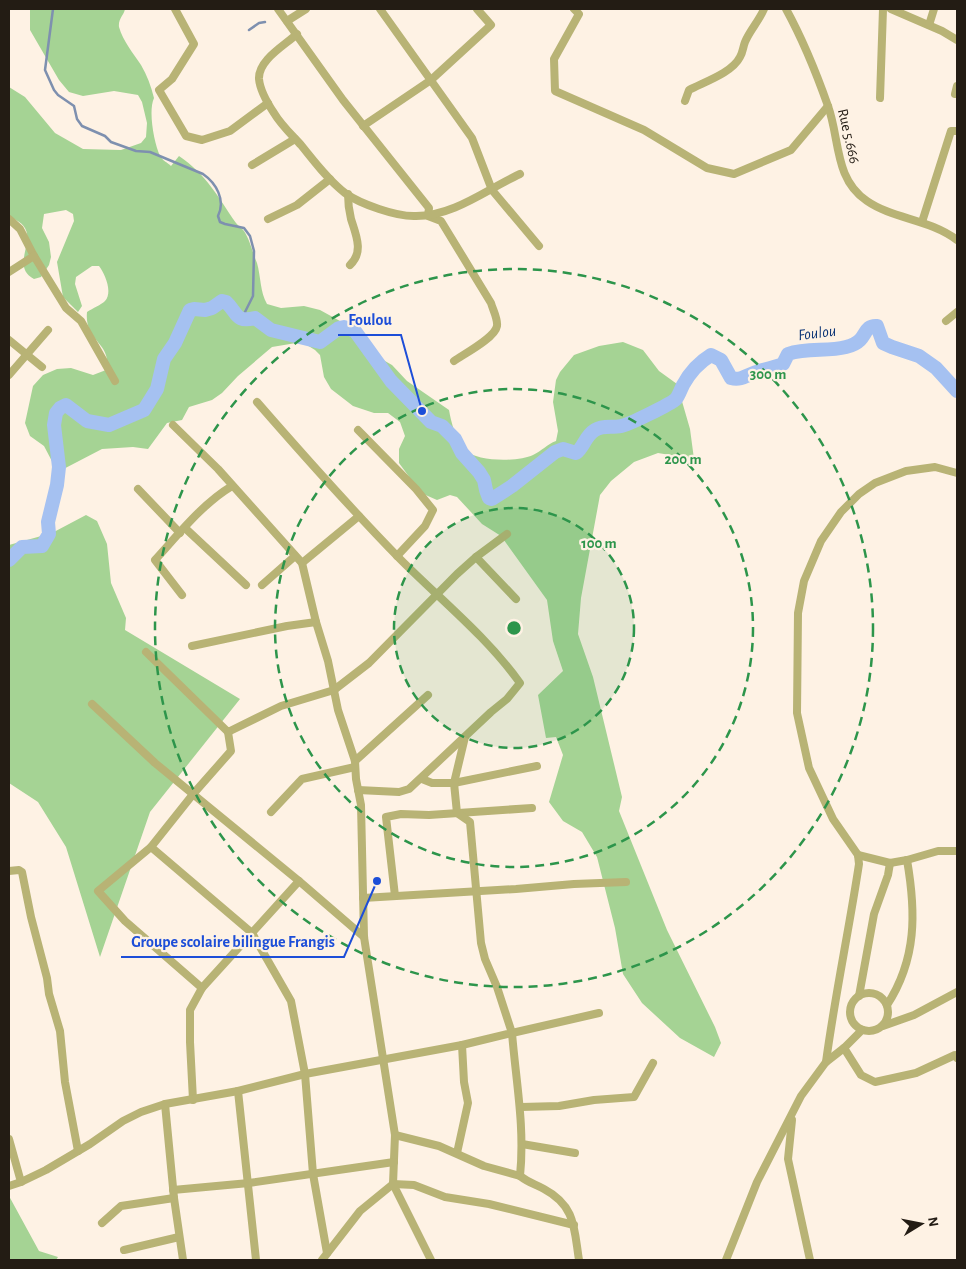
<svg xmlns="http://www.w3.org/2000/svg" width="966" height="1269" font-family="'Alegreya Sans',sans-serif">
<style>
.green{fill:#a5d394}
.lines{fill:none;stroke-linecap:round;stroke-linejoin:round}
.stream{stroke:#7e90af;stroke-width:2.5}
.river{stroke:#a5c1f1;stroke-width:14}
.street{stroke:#b8b375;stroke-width:8}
.ring{fill:none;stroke:#2d954b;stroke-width:2.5;stroke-dasharray:9 6}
.labels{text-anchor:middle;stroke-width:4.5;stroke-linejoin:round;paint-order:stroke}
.street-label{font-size:15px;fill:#231c14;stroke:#fef2e4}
.water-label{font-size:16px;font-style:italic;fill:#0a3375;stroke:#fef2e4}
.centre{fill:#2d954b;stroke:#fef2e4;stroke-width:2.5}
.ring-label{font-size:15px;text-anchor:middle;font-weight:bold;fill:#2d954b;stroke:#fef2e4;stroke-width:4.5;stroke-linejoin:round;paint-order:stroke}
.leader{fill:none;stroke:#1d4ed8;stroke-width:2}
.callout-dot{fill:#1d4ed8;stroke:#fef2e4;stroke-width:2}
.callout-label{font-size:16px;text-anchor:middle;font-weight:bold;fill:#1d4ed8;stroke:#fef2e4;stroke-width:4.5;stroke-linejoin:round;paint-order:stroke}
</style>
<rect width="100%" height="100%" fill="#fef2e4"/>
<!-- green -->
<g class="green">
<path d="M 30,9 L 125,9 C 124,15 118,19 119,27 C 123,41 133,53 141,65 C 147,75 151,86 154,98 C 148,111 154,143 160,156 C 162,160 168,163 171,166 L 179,156 C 206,174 218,197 236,223 C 238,226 242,228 244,231 C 250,240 253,254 257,263 C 261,277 260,292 267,304 L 281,308 L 304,306 L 320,310 L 349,326 L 357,334 L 362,348 L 392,365 L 407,381 L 449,410 C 451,422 456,441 465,450 C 477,462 518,462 533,455 C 542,451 547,444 556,441 L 558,431 L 553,402 L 556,380 L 560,372 L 574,355 L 599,346 L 623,342 L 643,350 L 659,371 L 677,384 L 690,429 L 694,459 L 658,453 L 634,462 L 611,481 L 600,495 L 581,598 L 578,634 L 593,677 L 622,797 L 619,811 L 667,930 L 715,1027 L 721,1043 L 714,1057 L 680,1038 L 642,1003 L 623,974 L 615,928 L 597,857 L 582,832 L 563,821 L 549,802 L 563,755 L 556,737 L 546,738 L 538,695 L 563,671 L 553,641 L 547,600 L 501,536 L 482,524 L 457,497 L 450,495 L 437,500 L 421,493 L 399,463 L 399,449 L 405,436 L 400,422 L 388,413 L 374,413 L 353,406 L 331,389 L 324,377 L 320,355 L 315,350 L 302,342 L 272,347 L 238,376 L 222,393 L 212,400 L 189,407 L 182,420 L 167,423 L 148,449 L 133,447 L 102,449 L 52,475 L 55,467 L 44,446 L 30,436 L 25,423 L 33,386 L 43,375 L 57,369 L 71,368 L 93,375 L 106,370 C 113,343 84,342 87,312 C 93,308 101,305 105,301 C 113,292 105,274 99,266 L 92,266 L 76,277 L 75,284 L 82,306 L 78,312 L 63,297 L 57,262 L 74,221 L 73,214 L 66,210 L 44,214 L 42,228 L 49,242 L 51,257 L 49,265 L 41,277 L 34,279 C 5,263 50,231 9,217 L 9,87 L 25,97 L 55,133 L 83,149 L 121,150 L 141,143 L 146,137 L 147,123 L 142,102 L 138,95 L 114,91 L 83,96 L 69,92 L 59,80 L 30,30 Z"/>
<path d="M 86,515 L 97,521 L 107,544 L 111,583 L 126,618 L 125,630 L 240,699 L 150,812 L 100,957 L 66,847 L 38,802 L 9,783 L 9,545 L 52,533 Z"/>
<path d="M 9,1196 L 39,1251 L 58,1257 L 56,1260 L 9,1260 Z"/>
</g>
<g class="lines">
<!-- stream -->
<g class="stream">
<path d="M 53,9 L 45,70 L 54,90 L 58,95 L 74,106 L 77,119 L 82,126 L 105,136 L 111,142 L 136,151 L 150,152 L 203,174 C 216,183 226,200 218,216 L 220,222 L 225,224 L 244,228 L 250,236 L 254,251 L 253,296 L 245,312 L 248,320"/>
<path d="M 249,30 L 259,23 L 265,22"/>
</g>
<!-- river -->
<path class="river" d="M 9,560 L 22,547 L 42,546 L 49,534 L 48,522 L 57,485 L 59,467 L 54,425 L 56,413 L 60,408 L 66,405 L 87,421 L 109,425 L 144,410 L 157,389 L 164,359 L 175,343 L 190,310 L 194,309 L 205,310 L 212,308 L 222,301 L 226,302 C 238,313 235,323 255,318 L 271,330 L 320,342 L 339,328 L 344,327 L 355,331 L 391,381 L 431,422 L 442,426 L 455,439 L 462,453 L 479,472 L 484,480 L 486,490 L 489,498 L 492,499 L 512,486 L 555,452 L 563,449 L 576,453 C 584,447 585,436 595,430 C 603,425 612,428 621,426 C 628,425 671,404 676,399 C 679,395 681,389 683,385 C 690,372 698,363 711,355 L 721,360 L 731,378 C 742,381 748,374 759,371 C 767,369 775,367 783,364 L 788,354 C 807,347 827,352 846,347 C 850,346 857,343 860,340 C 866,334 866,325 877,326 L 883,343 L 892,347 L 919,356 L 936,368 L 957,391"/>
<!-- street -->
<g class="street">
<path d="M 175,9 L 194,44 L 172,79 L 159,90 L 186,136 L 202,140 L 230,131 L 268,103"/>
<path d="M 278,9 L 343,100 L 429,208 L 428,216 L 441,221 L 491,303 C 493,310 498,319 497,326 C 495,338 464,354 454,361"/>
<path d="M 380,9 L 472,138 L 492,190 L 539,246"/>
<path d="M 574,9 L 579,14 L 554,59 L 555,91 L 644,130 L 707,168 L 734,174 L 791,150 L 828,106"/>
<path d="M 786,9 C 803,40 816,72 828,106 C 840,139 834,179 867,201 C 893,219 929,219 957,240"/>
<path d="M 891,9 L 942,31 L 957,40"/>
<path d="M 287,21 L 306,9"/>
<path d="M 929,25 L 934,9"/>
<path d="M 297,34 C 284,46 258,60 259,79 C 260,90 268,104 274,113 C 281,125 292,135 301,145 C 314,161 328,180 345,193 C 360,204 397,217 416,216 C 454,216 487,189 520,174"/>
<path d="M 955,94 L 957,86"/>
<path d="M 880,98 L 883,9"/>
<path d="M 685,101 L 689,90 C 704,82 732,73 740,57 C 743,52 743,47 745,42 C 750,30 759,21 764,9"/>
<path d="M 363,126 L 431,80 L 491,25 L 477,9"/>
<path d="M 252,165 L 295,139"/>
<path d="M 348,194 C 348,203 349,211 351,219 C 356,235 364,252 350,265"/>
<path d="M 9,219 L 20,229 L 34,256 L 66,308 L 81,321 L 115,381"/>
<path d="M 268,219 L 297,205 L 330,179"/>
<path d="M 922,222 L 951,131 L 957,131"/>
<path d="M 9,272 L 34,256"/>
<path d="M 946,321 L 957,312"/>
<path d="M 9,340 L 42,367"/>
<path d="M 9,375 L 48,330"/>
<path d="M 257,402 C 304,456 351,509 401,560 C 441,600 487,637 520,683 L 507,699 L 491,712 L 409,789 L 399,792 L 358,790"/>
<path d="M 173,425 L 218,469 L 302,563 L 316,622 L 328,661 L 338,710 L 355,761 L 356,779 L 361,805 L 364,937 L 395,1135 L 393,1184 L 360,1211 L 322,1260"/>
<path d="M 358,430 L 416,489 L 433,510 L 425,526 L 397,556"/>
<path d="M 138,489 L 180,533"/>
<path d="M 185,528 L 246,585"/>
<path d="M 476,557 L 507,534"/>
<path d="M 302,563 L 359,516"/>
<path d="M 262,585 L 295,556"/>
<path d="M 182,595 L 155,560 C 178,535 202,504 232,486"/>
<path d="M 192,646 L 287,626 L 316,622"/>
<path d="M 146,652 L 228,732 L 281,706 L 334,690 L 369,663 L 457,574 L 476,557 L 516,599"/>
<path d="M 92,704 L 155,763 L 299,881 L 364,937"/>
<path d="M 355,761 L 428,695"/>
<path d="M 422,779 L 432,783 L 454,783 L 537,766"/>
<path d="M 271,812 L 302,779 L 355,767"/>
<path d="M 151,847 L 252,933 L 291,1001 L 305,1074 L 313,1174 L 327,1253"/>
<path d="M 858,855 L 890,863 L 907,860 L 938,851 L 957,851"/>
<path d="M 9,871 L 19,870 L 22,872 L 31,917 L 47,978 L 49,994 L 60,1031 L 65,1082 L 78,1151"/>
<path d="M 395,896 L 386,817 L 401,814 L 429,815 L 532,808"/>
<path d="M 363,898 L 516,889 L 574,884 L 626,882"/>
<path d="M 202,988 L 125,921 L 98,891 L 151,847 L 194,793 L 231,751 L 228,732"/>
<circle cx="869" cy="1012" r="19"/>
<path d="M 859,996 L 874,914 L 888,875 L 890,863"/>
<path d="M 887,1005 C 917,959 916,912 907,860"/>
<path d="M 883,1026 L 914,1015 L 957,992"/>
<path d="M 844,1048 L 861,1075 L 875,1082 L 916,1073 L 955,1055 L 957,1058"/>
<path d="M 826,1062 C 835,995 849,930 859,864 L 858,855 L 833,819 L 809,768 L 797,713 L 798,613 L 804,581 L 821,541 L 841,512 L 859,494 L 875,483 L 906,471 L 935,467 L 957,473"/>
<path d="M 238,1091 L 256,1260"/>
<path d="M 193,1100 L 190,1042 L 190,1010 L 202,988 L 299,881"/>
<path d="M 165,1104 L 174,1198 L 183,1260"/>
<path d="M 521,1107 L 559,1106 L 594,1100 L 634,1097 L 653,1063"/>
<path d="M 792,1120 L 788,1159 L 810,1260"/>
<path d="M 395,1135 L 439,1146 L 484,1166 L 520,1176"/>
<path d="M 9,1139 L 21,1182"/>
<path d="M 522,1144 L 575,1153"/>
<path d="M 457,1153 L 468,1103 L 464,1082 L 462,1045"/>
<path d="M 393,1184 L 414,1185 L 445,1197 L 489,1204 L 574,1225"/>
<path d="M 393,1184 L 431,1260"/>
<path d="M 9,1186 L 21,1182 L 46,1170 L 90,1144 L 123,1121 L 141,1112 L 165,1104 L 238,1091 L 305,1074 L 462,1045 L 512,1033 L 497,987 L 485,959 L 481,943 L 470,822 L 457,813 L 454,783 L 465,737"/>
<path d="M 173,1190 L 249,1183 L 394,1162"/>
<path d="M 102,1223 L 121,1206 L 174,1198"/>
<path d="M 124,1250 L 179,1237"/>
<path d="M 579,1260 C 574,1229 576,1206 544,1189 C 535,1184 529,1183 520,1176 C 525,1127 516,1082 512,1033 L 599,1013"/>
<path d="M 726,1260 L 757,1182 L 801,1096 L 826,1062 L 844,1048 L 862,1030"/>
</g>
</g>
<!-- distance rings -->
<circle cx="514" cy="628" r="120" fill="#2d954b" fill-opacity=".12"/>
<g class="ring">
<circle cx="514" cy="628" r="120"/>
<circle cx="514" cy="628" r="239"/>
<circle cx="514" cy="628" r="359"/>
</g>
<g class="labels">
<!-- street labels -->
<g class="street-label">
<text transform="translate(849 136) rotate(77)" y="5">Rue 5.666</text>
</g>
<!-- water labels -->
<g class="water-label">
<text transform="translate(817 332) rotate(-7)" y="6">Foulou</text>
</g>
</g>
<circle cx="514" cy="628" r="8" class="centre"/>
<g class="ring-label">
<text x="768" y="379">300 m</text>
<text x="683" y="464">200 m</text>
<text x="599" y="548">100 m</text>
</g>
<!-- callouts -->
<path class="leader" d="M422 411L401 335H338M377 881L344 957H121"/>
<g class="callout-dot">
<circle cx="422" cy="411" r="5"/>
<circle cx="377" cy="881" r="5"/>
</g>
<g class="callout-label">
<text x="370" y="325">Foulou</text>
<text x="233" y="947">Groupe scolaire bilingue Frangis</text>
</g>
<!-- border -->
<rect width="966" height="1269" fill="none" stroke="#231c14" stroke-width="20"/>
<!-- north arrow -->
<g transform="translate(921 1224) rotate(80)" stroke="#fef2e4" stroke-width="4" paint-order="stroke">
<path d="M0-4L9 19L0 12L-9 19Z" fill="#231c14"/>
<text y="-8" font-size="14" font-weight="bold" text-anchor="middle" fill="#231c14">N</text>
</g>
</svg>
